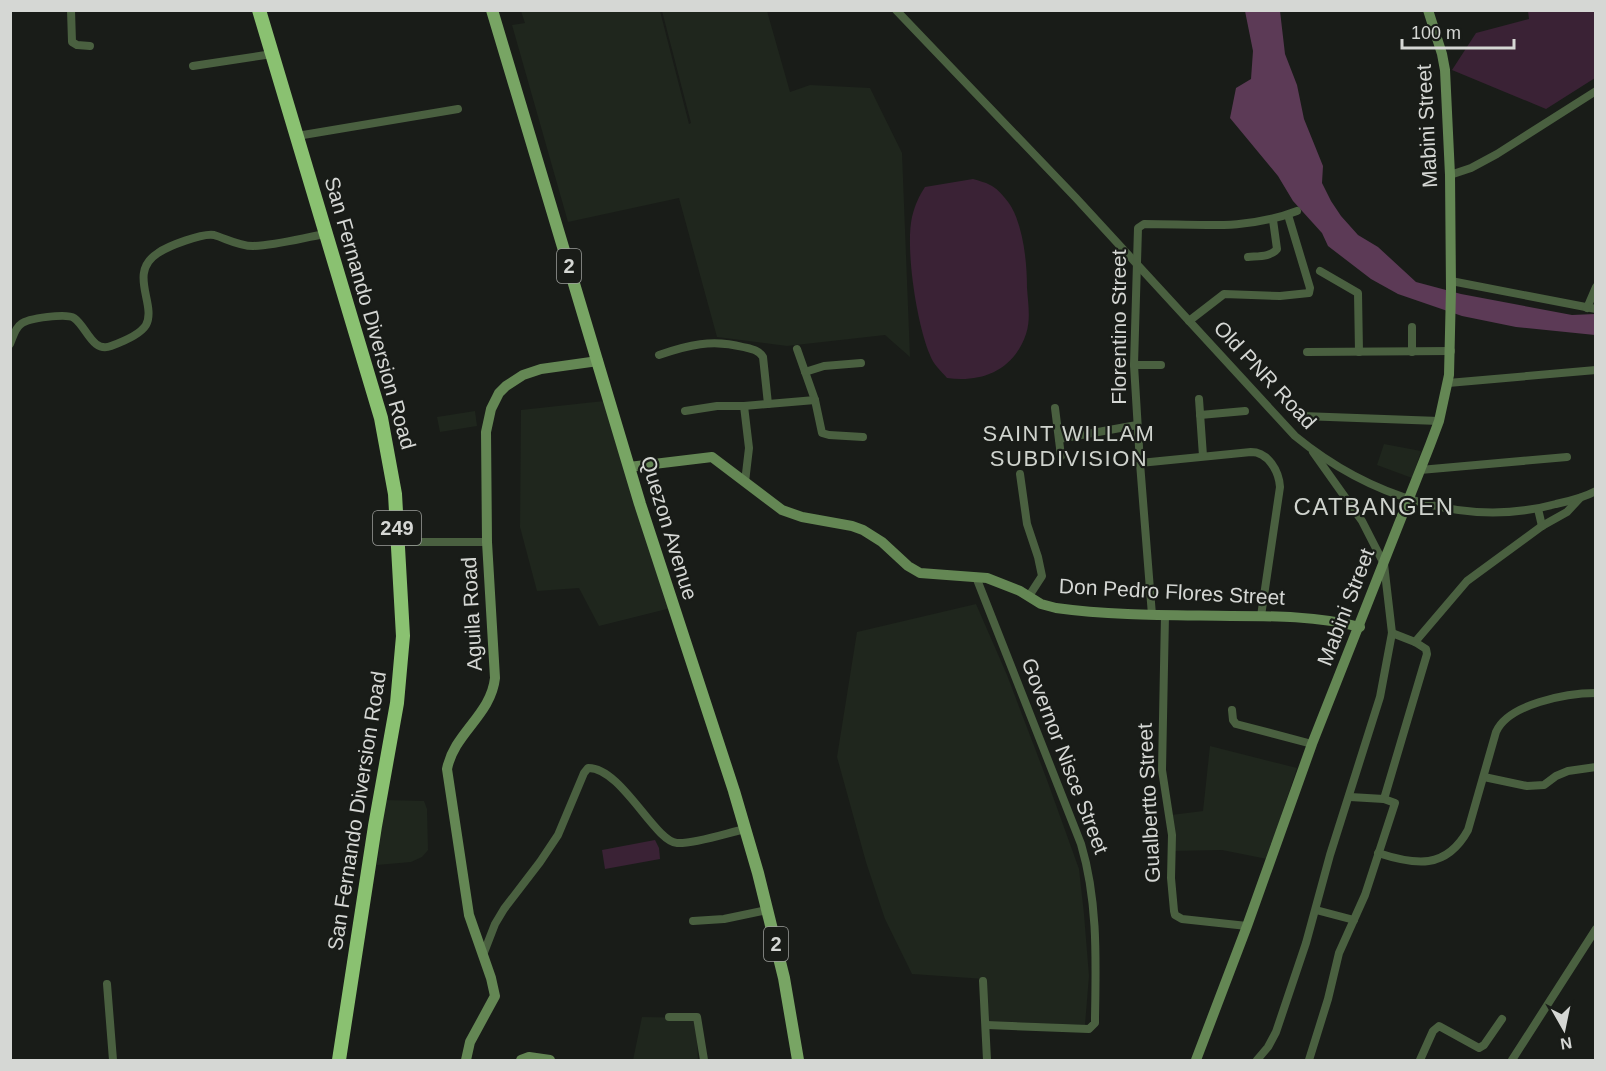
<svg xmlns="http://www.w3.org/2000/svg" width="1606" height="1071" font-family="Arial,sans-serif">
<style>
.built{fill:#1f261d}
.green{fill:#3a2235}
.water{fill:#5c3a56}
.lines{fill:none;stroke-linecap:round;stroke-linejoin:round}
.street{stroke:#4a6040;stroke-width:8}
.secondary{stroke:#648754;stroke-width:10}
.primary{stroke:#78a564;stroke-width:12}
.highway{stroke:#8ac171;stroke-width:14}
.labels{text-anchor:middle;stroke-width:4.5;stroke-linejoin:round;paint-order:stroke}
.shield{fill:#191c18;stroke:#9d9f9c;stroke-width:1.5}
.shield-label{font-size:20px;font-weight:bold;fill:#d5d7d4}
.street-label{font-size:21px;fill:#d5d7d4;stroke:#191c18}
.neighbourhood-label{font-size:22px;letter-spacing:1.5px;fill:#cfd3cd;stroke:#191c18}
.quarter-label{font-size:24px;letter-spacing:1.5px;fill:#cfd3cd;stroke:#191c18}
</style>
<rect width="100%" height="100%" fill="#191c18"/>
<!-- built -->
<g class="built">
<path d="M 521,11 L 660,11 L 689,124 L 691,123 L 662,11 L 767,11 L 790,92 L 810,85 L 870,88 L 902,153 L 910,357 L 885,335 L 787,346 L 717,337 L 679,198 L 568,222 L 512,25 L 525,23 Z"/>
<path d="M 604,401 L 671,608 L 599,626 L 579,588 L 537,591 L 520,527 L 521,410 Z"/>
<path d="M 475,411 L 477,426 L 440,432 L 437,417 Z"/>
<path d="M 1384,444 L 1421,451 L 1412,478 L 1377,465 Z"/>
<path d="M 976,604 L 1007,675 L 1047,780 L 1079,869 L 1084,914 L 1089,976 L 1085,1025 L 987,1021 L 985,979 L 912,974 L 885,919 L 866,862 L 837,757 L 857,632 Z"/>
<path d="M 1210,746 L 1297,768 L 1267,859 L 1222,850 L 1172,851 L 1171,815 L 1203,811 Z"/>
<path d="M 385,800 L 424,801 L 427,809 L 428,850 L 422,857 L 411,862 L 377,865 Z"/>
<path d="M 642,1017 L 696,1018 L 698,1060 L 633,1060 Z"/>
</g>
<!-- green -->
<g class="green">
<path d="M 1528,11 L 1595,11 L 1595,78 L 1546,109 L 1452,70 L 1476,33 L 1529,19 Z"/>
<path d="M 973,179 C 979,181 985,182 990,185 C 998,188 1011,204 1014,212 C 1024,234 1027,264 1027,288 C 1028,303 1031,319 1026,334 C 1014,370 982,383 947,378 C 941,371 933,364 930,355 C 917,325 905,249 912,217 C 915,205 919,196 925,187 Z"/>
<path d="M 655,840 L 659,848 L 660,859 L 605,869 L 602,850 Z"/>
</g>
<!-- water -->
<path class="water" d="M 1245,11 L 1280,11 L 1285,54 L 1297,85 L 1304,119 L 1323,166 L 1322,183 L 1331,201 L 1341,216 L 1358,235 L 1378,247 L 1416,282 L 1461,294 L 1572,315 L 1595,314 L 1595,335 L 1516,327 L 1462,316 L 1398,294 L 1371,279 L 1328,246 L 1322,233 L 1293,201 L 1278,176 L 1230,118 L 1236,88 L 1251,79 L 1253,51 Z"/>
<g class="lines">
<!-- street -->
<g class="street">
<path d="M 71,10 L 72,42 L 77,45 L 90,46"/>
<path d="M 896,10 L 1076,198 L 1295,436 C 1367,495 1464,529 1556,504 C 1570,501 1583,498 1596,491"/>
<path d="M 193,66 L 272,54"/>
<path d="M 297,136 L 458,109"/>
<path d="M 1450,175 L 1471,168 L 1497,154 L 1596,91"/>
<path d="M 1248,257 C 1258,256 1271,257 1277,249 L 1273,220"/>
<path d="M 1320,271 L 1358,293 L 1359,352"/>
<path d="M 1451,281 L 1596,309"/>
<path d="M 1587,308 L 1596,287"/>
<path d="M 1189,321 L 1224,294 L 1280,296 L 1309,293 L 1310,288 L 1288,215"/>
<path d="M 10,344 C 13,337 15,328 21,324 C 28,318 67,313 74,318 C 87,327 92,353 111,346 C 122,342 140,335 146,325 C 157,304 127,273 158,253 C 168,246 202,233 214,235 C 227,239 239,246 253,246 C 277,245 302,238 325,234"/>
<path d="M 797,349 L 815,400 L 822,433 L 829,435 L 863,437"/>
<path d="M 1307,352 L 1451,351"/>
<path d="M 1412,352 L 1412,327"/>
<path d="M 659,355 C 688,345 712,339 743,347 C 751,349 759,350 763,357 L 768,404"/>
<path d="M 1134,365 L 1161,365"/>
<path d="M 805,372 L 824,366 L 861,363"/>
<path d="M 1448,383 L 1596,370"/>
<path d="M 1199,399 L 1203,456"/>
<path d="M 744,406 L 749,448 L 745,482"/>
<path d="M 1055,408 L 1061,456"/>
<path d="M 685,411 L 717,406 L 744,406 L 815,400"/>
<path d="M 1200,415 L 1245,411"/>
<path d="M 1302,416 L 1439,421"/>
<path d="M 1059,439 L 1137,425"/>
<path d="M 1140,463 L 1251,452 C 1268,452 1279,471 1280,487 L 1261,616"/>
<path d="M 1420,470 L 1567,457"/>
<path d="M 1020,474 L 1027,524 L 1038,557 L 1042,576 L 1029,596"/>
<path d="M 1538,509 L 1542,526"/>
<path d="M 397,542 L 487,542"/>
<path d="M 976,577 L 1081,844 C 1098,901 1096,960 1095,1018 L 1095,1023 L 1089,1029 L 987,1025"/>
<path d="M 1152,615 L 1140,463 L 1134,365 L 1138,228 L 1144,224 C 1198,224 1245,231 1297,211"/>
<path d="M 1165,615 L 1162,770 L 1172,835 L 1171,878 L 1174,911 L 1175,915 L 1182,919 L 1247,926"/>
<path d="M 1415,642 L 1467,581 L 1542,526 L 1567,512 L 1580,498"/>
<path d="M 1232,710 L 1233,720 L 1236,724 L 1312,744"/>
<path d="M 1484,777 L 1527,786 L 1544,785 L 1556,776 L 1568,771 L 1596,767"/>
<path d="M 1384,799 L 1427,654 L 1426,649 L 1415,642 L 1392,633"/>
<path d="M 1378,853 C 1415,865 1446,870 1468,830 L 1496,732 C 1508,704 1567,693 1596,693"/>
<path d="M 1316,910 L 1354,920"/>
<path d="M 693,921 L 724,919 L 767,910"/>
<path d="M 483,955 L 495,924 L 504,909 L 540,862 L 558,835 L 584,773 L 588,768 C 621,767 655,842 677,843 C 695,844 727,833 745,829"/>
<path d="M 983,981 L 987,1060"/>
<path d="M 107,984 L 113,1060"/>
<path d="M 669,1017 L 697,1017 L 704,1060"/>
<path d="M 1257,1060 L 1268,1047 L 1276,1032 L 1306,943 L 1330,855 L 1380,697 L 1392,633 L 1384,564 L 1362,521 L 1313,452"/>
<path d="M 1309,1060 L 1328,999 L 1339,953 L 1365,895 L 1395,803 L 1384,799 L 1350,797"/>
<path d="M 1420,1060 L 1433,1031 L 1439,1026 L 1479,1048 L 1484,1045 L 1502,1019"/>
<path d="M 1512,1060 L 1596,929"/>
</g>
<!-- secondary -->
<g class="secondary">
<path d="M 629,467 L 712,457 L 782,510 L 802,517 L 852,526 L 863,530 L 882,542 L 908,566 L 920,573 L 987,578 L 1020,591 L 1041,604 L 1056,608 C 1114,616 1173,615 1231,616 C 1274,616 1318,616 1360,627"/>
<path d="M 466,1060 L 470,1042 L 495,996 L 491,978 L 469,915 L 447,769 C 454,733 491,715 495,678 L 487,542 L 486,432 L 491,409 L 499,393 L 506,386 L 523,375 L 541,369 L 598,361"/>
<path d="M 521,1060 L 529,1057 L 550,1060"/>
<path d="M 1196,1060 L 1247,926 L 1312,744 L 1430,445 L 1439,421 L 1449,375 L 1451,289 L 1450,175 L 1445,70 L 1442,54 L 1428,10"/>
</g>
<!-- primary -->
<path class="primary" d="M 492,10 L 640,504 L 734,791 L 758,873 L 784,978 L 798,1060"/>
<!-- highway -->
<path class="highway" d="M 259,10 L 381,418 L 395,494 L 403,636 L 397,703 L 375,826 L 339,1060"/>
</g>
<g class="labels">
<!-- shield labels -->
<g class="shield">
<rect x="557" y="249" width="24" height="34" rx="4.5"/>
<rect x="373" y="511" width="48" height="34" rx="4.5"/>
<rect x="764" y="927" width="24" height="34" rx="4.5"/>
</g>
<g class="shield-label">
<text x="569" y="273">2</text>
<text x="397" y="535">249</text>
<text x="776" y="951">2</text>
</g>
<!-- street labels -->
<g class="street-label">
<text transform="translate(1427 126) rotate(-93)" y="7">Mabini Street</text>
<text transform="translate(370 313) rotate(74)" y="7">San Fernando Diversion Road</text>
<text transform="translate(1119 327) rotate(-90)" y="7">Florentino Street</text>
<text transform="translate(1265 375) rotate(47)" y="7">Old PNR Road</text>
<text transform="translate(669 528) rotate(73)" y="7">Quezon Avenue</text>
<text transform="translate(1172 592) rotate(3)" y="7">Don Pedro Flores Street</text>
<text transform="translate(1346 607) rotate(-69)" y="7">Mabini Street</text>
<text transform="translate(472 614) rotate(-93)" y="7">Aguila Road</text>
<text transform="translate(1065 756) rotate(69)" y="7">Governor Nisce Street</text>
<text transform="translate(1149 803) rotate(-93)" y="7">Gualbertto Street</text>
<text transform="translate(357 811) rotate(-81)" y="7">San Fernando Diversion Road</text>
</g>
<!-- neighbourhood labels -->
<g class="neighbourhood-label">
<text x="1069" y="441">SAINT WILLAM<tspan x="1069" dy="25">SUBDIVISION</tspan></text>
</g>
<!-- quarter labels -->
<g class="quarter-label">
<text x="1374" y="515">CATBANGEN</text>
</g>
</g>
<!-- border -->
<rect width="1606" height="1071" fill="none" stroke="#d5d7d4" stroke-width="24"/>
<!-- north arrow -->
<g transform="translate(1564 1029) rotate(171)" stroke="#191c18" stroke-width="4.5" paint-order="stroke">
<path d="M0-4.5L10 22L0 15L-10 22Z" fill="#d5d7d4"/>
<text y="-9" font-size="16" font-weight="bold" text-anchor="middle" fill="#d5d7d4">N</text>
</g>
<!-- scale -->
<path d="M1402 39v9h112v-9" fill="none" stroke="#d5d7d4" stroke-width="3"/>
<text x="1411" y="39" font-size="18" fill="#d5d7d4" stroke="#191c18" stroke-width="4.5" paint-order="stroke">100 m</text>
</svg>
